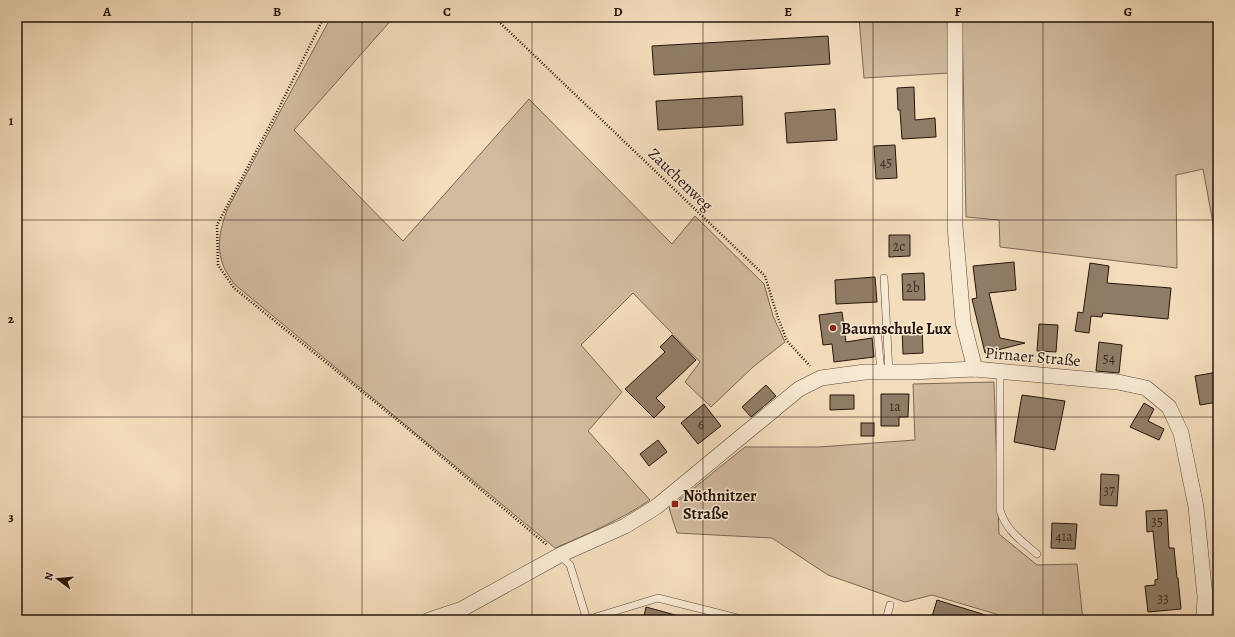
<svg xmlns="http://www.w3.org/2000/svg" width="1235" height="637" font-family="Alegreya,serif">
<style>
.green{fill:#d1bb9e;stroke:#7a6854}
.building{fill:#907d67;stroke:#24140b}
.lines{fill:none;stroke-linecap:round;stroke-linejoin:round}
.lane-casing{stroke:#584637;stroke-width:8}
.street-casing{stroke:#584637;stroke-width:16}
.path{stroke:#24140b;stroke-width:2.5;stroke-dasharray:1 2;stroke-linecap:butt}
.lane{stroke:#f8e9d3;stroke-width:7}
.street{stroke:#f8e9d3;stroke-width:15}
.grid{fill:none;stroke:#24140b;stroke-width:1;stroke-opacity:0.55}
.poi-dot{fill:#8f2418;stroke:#f8e9d3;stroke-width:1.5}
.labels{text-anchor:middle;stroke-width:3;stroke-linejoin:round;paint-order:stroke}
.number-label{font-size:14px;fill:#3f2e22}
.street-label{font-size:16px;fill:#24140b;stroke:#f8e9d3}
.poi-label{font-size:16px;font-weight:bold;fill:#24140b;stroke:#f8e9d3;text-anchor:start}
.neatline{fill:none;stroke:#24140b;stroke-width:1.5}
.grid-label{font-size:13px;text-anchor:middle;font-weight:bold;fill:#24140b}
</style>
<rect width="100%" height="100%" fill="#f4ddbc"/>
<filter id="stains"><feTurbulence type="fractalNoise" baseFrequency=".005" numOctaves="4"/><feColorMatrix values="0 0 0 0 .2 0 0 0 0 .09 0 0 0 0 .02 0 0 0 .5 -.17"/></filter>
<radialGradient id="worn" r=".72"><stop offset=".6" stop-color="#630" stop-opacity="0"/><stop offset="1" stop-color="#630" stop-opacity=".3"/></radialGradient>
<!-- green -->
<g class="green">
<path d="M 331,17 L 394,17 L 294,130 L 403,241 L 529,99 L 672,244 L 695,216 L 764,284 L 773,316 L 785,342 L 753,367 L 711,407 L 685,382 L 700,362 L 633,293 L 581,345 L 622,392 L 588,431 L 650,500 C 620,520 588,534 555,548 L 234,284 C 230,277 224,270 222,262 C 216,244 221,227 227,210 Z"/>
<path d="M 859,17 L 947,17 L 949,73 L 864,78 Z"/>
<path d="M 962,17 L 1218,17 L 1218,234 L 1215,234 L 1203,169 L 1176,175 L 1177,268 L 1000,247 L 999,220 L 966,217 Z"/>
<path d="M 994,382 L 999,534 L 1037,565 L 1077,564 L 1083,620 L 1016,620 L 932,595 L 905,602 L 828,575 L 772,538 L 677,533 L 669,508 L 745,447 L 819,447 L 915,440 L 913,384 Z"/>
</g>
<!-- building -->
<g class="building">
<path d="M 828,36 L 830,64 L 654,75 L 652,46 Z"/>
<path d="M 914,87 L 915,120 L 935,118 L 936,137 L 902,139 L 900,110 L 898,110 L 897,88 Z"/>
<path d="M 742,96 L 743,125 L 658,130 L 656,101 Z"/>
<path d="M 835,109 L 837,140 L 787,143 L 785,113 Z"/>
<path d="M 895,145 L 897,178 L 876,179 L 874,146 Z"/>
<path d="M 889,235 L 910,235 L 910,256 L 889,257 Z"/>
<path d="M 1014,262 L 1016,290 L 989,293 L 1000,338 L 1025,343 L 985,353 L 972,299 L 977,298 L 973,266 Z"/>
<path d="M 1090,263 L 1109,266 L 1107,283 L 1171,288 L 1168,319 L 1103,313 L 1102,317 L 1091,316 L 1089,333 L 1075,331 L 1078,312 L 1083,313 Z"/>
<path d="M 924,273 L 925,300 L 903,300 L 902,274 Z"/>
<path d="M 875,277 L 877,302 L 836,304 L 835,280 Z"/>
<path d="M 842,312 L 846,342 L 872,338 L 874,357 L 834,362 L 832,344 L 823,345 L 819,315 Z"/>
<path d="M 1039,324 L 1058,325 L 1056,352 L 1037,351 Z"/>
<path d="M 922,326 L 923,353 L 903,354 L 902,327 Z"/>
<path d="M 672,335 L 696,360 L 656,398 L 665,407 L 654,418 L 625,389 L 665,352 L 660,347 Z"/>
<path d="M 1099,342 L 1122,345 L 1119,373 L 1096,371 Z"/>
<path d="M 1218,372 L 1218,402 L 1200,405 L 1195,376 Z"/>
<path d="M 766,385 L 776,396 L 751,417 L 742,407 Z"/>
<path d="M 881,394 L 909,394 L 908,417 L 899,417 L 899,426 L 881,426 Z"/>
<path d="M 830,395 L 854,395 L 854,409 L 830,410 Z"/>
<path d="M 1022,395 L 1065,401 L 1055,450 L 1014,442 Z"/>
<path d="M 1144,403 L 1154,409 L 1148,421 L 1164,429 L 1159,440 L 1130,427 Z"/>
<path d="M 704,404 L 721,426 L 698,444 L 681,423 Z"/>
<rect x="861" y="423" width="13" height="13"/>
<path d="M 658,440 L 667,452 L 649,466 L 640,454 Z"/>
<path d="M 1101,474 L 1119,475 L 1117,506 L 1100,505 Z"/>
<path d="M 1167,510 L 1169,548 L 1174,548 L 1177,578 L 1178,578 L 1181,609 L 1148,612 L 1145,586 L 1155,585 L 1155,580 L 1158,579 L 1153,531 L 1147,532 L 1146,511 Z"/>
<path d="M 1052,523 L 1077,524 L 1075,549 L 1051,548 Z"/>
<path d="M 937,600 L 992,617 L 991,620 L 931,620 Z"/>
<path d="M 646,607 L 679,616 L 678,620 L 643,620 Z"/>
</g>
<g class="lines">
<!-- lane casing -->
<g class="lane-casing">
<g id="lane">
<path d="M 884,278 L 889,372"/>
<path d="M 877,329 L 881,372"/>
<path d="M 1000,370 L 1000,510 C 1006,531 1022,541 1037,554"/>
<path d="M 560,555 L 570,565 L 587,620"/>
<path d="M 586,620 L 658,598 L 745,620"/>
<path d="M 886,620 L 890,605"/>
</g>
</g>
<!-- street casing -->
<g class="street-casing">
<g id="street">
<path d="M 955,17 L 955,226 L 963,322 L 975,369"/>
<path d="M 429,620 L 462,609 L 560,555 L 625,526 L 656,507 L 799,389 L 821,378 L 865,372 L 911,372 L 975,369 L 1118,382 L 1146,388 L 1169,407 L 1181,433 L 1196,507 L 1205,596 L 1204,620"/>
</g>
</g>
<!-- path -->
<g class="path">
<path d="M 324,17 L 277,112 L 217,225 L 218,265 L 234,288 L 412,432 L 547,545"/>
<path d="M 494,17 L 765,276 L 778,318 L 787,341 L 810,366"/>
</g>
<!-- lane -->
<use href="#lane" class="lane"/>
<!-- street -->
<use href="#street" class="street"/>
</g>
<!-- grid -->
<path class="grid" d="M 192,17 L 192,620M 362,17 L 362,620M 532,17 L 532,620M 703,17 L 703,620M 873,17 L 873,620M 1043,17 L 1043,620M 17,220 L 1218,220M 17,417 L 1218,417"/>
<!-- markers -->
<g class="poi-dot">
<circle cx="833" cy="328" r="4"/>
<rect x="671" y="500" width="8" height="8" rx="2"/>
</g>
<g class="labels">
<!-- number labels -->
<g class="number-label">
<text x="886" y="167">45</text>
<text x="899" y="251">2c</text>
<text x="913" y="292">2b</text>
<text x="1109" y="363">54</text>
<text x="895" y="411">1a</text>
<text x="701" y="429">6</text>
<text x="1109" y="495">37</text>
<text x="1157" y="526">35</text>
<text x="1064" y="541">41a</text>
<text x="1163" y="603">33</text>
</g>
<!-- street labels -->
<g class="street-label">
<text transform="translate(681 179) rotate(44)" y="6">Zauchenweg</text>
<text transform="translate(1033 356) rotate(5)" y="6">Pirnaer Straße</text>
</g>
<!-- poi labels -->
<g class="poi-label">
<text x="841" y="334">Baumschule Lux</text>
<text x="683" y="501">Nöthnitzer<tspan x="683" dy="18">Straße</tspan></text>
</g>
</g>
<!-- margin -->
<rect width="1235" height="637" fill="none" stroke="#f4ddbc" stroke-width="44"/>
<!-- north arrow -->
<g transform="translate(58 579) rotate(286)" stroke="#f8e9d3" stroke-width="3" paint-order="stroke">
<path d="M0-3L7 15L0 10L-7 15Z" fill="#24140b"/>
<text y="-6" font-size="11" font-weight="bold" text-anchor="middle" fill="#24140b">N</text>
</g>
<rect x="22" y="22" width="1191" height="593" class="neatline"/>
<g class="grid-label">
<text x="107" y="16">A</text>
<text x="277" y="16">B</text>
<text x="447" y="16">C</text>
<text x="618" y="16">D</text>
<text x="788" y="16">E</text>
<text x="958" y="16">F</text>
<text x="1128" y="16">G</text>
<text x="11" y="125">1</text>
<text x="11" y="323">2</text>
<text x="11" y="521">3</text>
</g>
<rect width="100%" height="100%" filter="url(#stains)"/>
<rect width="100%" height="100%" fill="url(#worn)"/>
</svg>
